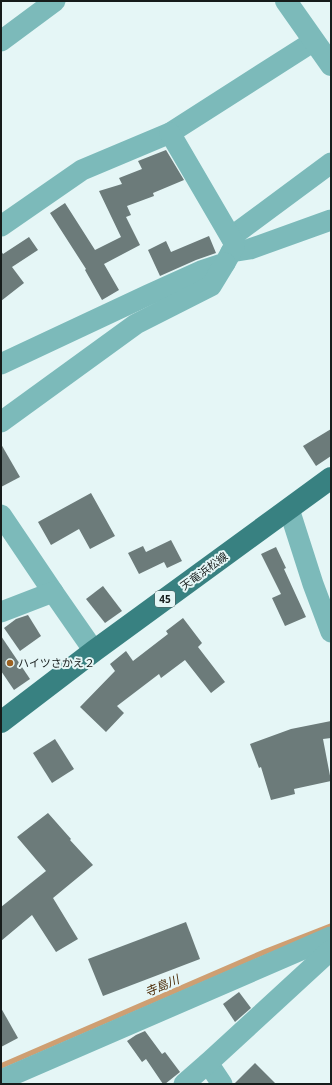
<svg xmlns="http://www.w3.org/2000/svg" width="332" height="1085" font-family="'Noto Sans','Noto Sans JP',sans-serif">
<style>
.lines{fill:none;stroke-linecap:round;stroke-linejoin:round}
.stream{stroke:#ce9f72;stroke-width:5.5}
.building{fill:#6c7b7a}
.minor{stroke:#7cbaba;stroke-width:21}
.tertiary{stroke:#7cbaba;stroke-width:22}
.primary{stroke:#388181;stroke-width:22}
.poi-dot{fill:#9c6121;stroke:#e5f6f6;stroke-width:1.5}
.labels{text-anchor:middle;stroke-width:4;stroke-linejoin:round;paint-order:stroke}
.shield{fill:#e5f6f6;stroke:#545d5d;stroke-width:1}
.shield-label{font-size:10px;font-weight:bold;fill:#161c1b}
.street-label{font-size:11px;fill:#161c1b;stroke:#e5f6f6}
.poi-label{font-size:11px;fill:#161c1b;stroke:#e5f6f6;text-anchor:start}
.water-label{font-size:12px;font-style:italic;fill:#4f2f0b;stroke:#e5f6f6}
</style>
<rect width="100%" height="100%" fill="#e5f6f6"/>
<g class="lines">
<!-- stream -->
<path class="stream" d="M 1,1066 L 267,951 L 331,926"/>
</g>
<!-- building -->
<g class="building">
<path d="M 166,150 L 184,180 L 153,193 L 154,196 L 127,206 L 131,215 L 126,217 L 140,245 L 104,264 L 119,290 L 102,300 L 85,270 L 86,269 L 50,213 L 65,203 L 95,250 L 121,237 L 99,191 L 122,184 L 119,178 L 142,169 L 138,161 Z"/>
<path d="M 209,236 L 216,253 L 196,260 L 160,276 L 148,250 L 166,241 L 171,252 Z"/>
<path d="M 29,237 L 38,250 L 12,267 L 24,283 L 1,301 L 1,251 L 3,254 Z"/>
<path d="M 331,429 L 331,456 L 316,466 L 303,446 Z"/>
<path d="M 1,444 L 20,477 L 1,487 Z"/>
<path d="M 91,493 L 115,536 L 90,549 L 79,529 L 51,545 L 38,522 Z"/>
<path d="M 171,540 L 182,561 L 167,568 L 164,562 L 139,574 L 128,553 L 143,546 L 146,552 Z"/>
<path d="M 276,547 L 286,568 L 284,569 L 306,617 L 285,626 L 272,598 L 281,594 L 261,554 Z"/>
<path d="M 103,586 L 122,611 L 105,623 L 86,599 Z"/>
<path d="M 28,615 L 41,636 L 20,651 L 4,628 L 16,619 Z"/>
<path d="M 183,618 L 202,643 L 198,647 L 225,682 L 211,693 L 185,660 L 161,678 L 159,674 L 117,706 L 124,713 L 106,732 L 80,707 L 115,671 L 110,664 L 126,651 L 133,661 L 168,634 L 166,631 Z"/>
<path d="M 1,636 L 30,679 L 14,690 L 1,671 Z"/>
<path d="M 331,721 L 331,738 L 323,739 L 331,781 L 294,789 L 295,794 L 271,800 L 261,767 L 259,768 L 250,744 L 291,729 Z"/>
<path d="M 55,739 L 74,769 L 52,783 L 33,753 Z"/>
<path d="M 48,813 L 71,839 L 70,840 L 93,865 L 53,898 L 78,939 L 56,952 L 32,915 L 1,941 L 1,907 L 46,871 L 17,837 Z"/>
<path d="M 186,922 L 200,959 L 103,996 L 88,959 Z"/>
<path d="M 239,992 L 251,1008 L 235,1022 L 223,1004 Z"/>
<path d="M 1,1008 L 18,1038 L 1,1047 Z"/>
<path d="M 145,1031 L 162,1054 L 165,1052 L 180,1072 L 165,1084 L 163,1084 L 146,1059 L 142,1062 L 127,1041 L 136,1035 Z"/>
<path d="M 255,1063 L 276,1084 L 234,1084 Z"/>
</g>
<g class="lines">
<!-- minor -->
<g class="minor">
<path d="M 1,41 L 55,1"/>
<path d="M 1,226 L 82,170 L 170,133 L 314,41"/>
<path d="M 231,237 L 331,163"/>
<path d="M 231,252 L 250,249 L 331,220"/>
<path d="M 1,364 L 148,295 L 201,271 L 225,263 L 234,247 L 233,241 L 170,133"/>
<path d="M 1,422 L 136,324 L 211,286 L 225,263"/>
<path d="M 289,509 L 313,584 L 331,632"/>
<path d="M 1,515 L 53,592"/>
<path d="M 1,612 L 53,592 L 94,651"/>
<path d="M 208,1063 L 222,1084"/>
<path d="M 1,1080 L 331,937"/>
<path d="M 184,1084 L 208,1063 L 331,950"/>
</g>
<!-- tertiary -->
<path class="tertiary" d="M 286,1 L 331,65"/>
<!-- primary -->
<path class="primary" d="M 1,722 L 94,651 L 331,478"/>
</g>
<!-- markers -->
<circle class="poi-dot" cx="10" cy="663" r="4"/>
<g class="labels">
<!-- shield labels -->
<rect class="shield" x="155" y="591" width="20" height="16" rx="3"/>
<g class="shield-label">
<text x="165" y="603">45</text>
</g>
<!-- street labels -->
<g class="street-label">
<text transform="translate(204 571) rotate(-36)" y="4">天竜浜松線</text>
</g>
<!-- poi labels -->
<g class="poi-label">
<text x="18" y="667">ハイツさかえ２</text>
</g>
<!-- water labels -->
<g class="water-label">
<text transform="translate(162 986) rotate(-23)" y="4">寺島川</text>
</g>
</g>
<!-- border -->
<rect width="332" height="1085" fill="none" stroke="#161c1b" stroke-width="4"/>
</svg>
